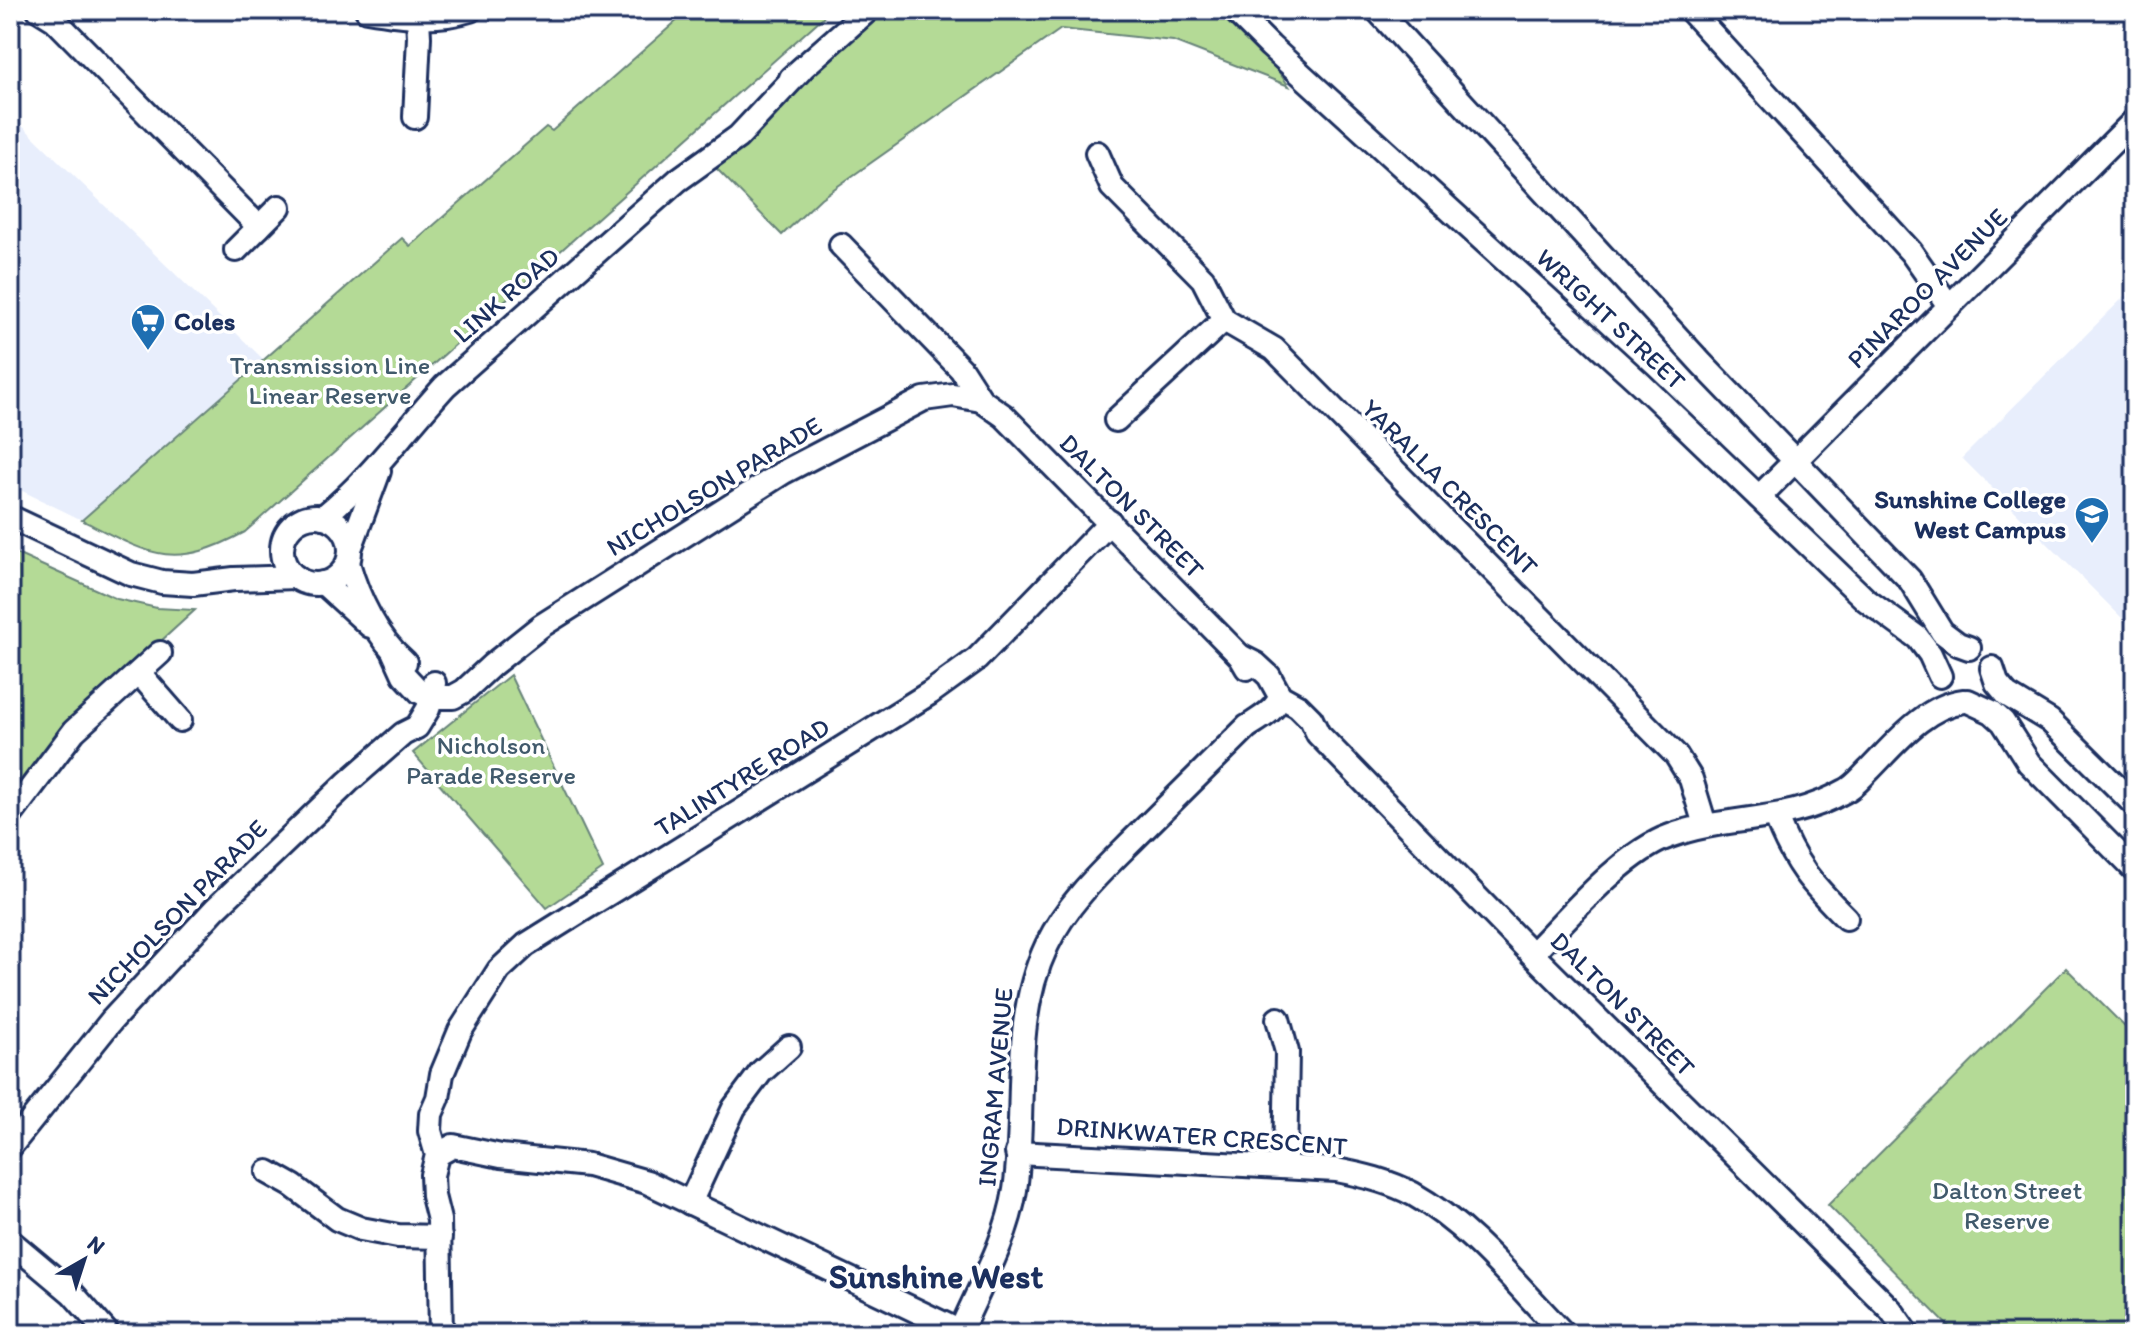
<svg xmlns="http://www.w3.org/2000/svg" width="2145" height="1344" font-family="Itim,sans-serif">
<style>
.built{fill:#e8eefc}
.green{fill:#b4da96;stroke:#68847a;stroke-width:2}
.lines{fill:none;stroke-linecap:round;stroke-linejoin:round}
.minor-casing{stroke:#1b2f5e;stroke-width:28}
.minor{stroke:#fff;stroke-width:22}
.labels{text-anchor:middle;stroke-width:7;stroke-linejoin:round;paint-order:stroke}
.street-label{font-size:26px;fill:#1b2f5e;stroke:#fff}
.poi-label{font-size:26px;font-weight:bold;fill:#1b2f5e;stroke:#fff;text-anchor:start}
.park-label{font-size:26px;fill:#415a6c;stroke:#fff}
.district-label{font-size:34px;font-weight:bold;fill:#1b2f5e;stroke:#fff}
</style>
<rect width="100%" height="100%" fill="#fff"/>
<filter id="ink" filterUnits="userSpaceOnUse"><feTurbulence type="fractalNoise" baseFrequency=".0125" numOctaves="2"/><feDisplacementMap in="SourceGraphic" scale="16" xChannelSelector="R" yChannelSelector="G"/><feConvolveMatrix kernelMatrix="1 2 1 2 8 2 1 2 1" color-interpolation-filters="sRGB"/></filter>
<g filter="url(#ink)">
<!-- built -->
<g class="built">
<path d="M 10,114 L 264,360 L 82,520 L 10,485 Z"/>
<path d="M 2135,286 L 2135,631 L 1962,458 Z"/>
</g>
<!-- green -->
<g class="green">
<path d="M 689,10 L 831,10 L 245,532 C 173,571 150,555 82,520 L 402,238 L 410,246 L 546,127 L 552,131 Z"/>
<path d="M 883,10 L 1224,10 L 1264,52 L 1289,86 L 1173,41 L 1061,29 L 821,198 L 782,235 L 713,165 Z"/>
<path d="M 10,551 L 117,599 L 157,608 L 195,610 L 68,726 L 10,803 Z"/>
<path d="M 510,675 L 603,869 L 547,908 L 413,753 Z"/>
<path d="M 2066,968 L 2135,1037 L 2135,1334 L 1956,1334 L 1828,1205 Z"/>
</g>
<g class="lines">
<!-- minor casing -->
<g class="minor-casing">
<g id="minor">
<path d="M 39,10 L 55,20 L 259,227"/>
<path d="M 367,10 C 403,16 435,21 470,10"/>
<path d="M 1234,10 L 1270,46 L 1641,384 L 1866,600 L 1918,638 L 1930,654 L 1940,676"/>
<path d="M 1377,10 L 1702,364 L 1910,580 L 1942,632 L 1958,644 L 1969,648"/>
<path d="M 1690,10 L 1911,252 L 1949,306"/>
<path d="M 791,78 L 868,10"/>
<path d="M 415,117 L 419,37 L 418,18"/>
<path d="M 1097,153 L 1112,187 L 1203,279 L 1224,320"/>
<path d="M 841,245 L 961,369 L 981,400 L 1004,416 L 1240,656 L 1247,668"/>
<path d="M 236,250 L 279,207"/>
<path d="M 1116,420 L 1224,320 L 1274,349 L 1676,755 L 1691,779 L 1705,825"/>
<path d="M 1759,497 L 2135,120"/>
<circle cx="316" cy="550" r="34"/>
<path d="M 10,517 L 131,574 L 162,582 L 193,584 L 234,579 L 296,577"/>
<path d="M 323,517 C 370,479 404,431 445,386 L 678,180 L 738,137 L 801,70"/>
<path d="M 350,549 L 379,471"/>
<path d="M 348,563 C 358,598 377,638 405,662"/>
<path d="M 323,583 L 370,626"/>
<path d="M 394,653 L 404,675 L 420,692 L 430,697 L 453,697 L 464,691 L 492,665 L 541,626 L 784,472 L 924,399 L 953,395 L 981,400"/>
<path d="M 1240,656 L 1256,664 L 1269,676 L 1280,696 L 1298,706 L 1311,719 L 1318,734 L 1532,954 L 1891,1310 L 1908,1334"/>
<path d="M 1992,668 L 1997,683 L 2007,695 L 2050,721 L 2135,805"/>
<path d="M 139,673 L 180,720"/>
<path d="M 1968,701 L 1992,712 L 2003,722 L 2029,763 L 2135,870"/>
<path d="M 10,816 L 74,731 L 160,653"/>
<path d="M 1776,817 C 1794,864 1811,883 1846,918"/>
<path d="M 1532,954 C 1569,917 1622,853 1670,836 C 1730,814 1786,825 1845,791 C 1854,787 1861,778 1868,771 C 1895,744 1924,706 1964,701"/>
<path d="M 1278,1019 L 1287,1052 L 1285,1167"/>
<path d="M 10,1147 L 112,1020 L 215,909 L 348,782 L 403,734 L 417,727 L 428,709 L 434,683"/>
<path d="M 1017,1153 L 1336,1170 C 1363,1175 1388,1181 1413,1194 C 1472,1227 1517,1286 1564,1334"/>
<path d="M 437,1155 L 453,1146 L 501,1156 L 588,1165 L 647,1182 L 965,1334"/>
<path d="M 268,1172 L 293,1186 L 337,1219 L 361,1229 L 398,1236 L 440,1237"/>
<path d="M 690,1203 L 734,1108 L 761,1072 L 789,1047"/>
<path d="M 10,1241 L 72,1293 L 108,1334"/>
<path d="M 960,1332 C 980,1286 1007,1240 1015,1190 C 1027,1108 1010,1023 1047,945 C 1068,901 1105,868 1139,834 C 1175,798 1211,763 1247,727 C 1259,719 1277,710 1280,696"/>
<path d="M 441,1334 L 439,1220 L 433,1196 L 432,1175 L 437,1155 L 430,1131 L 431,1114 L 438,1098 L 442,1074 L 460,1031 L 499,970 L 526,945 L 930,693 L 977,659 L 1110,522"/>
</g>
</g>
<!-- minor -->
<use href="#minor" class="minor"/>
</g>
</g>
<!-- icons -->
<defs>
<g id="supermarket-pin" transform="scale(1.8)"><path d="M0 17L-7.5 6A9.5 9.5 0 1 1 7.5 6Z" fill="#1f6fb2" stroke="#fff"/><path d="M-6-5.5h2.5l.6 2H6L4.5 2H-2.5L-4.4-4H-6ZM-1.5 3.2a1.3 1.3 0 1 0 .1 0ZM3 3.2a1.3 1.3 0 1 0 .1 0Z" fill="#fff"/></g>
<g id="school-pin" transform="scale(1.8)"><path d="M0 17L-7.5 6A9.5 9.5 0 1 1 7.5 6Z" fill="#1f6fb2" stroke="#fff"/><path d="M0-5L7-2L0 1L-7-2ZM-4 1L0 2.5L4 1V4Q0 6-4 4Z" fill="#fff"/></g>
</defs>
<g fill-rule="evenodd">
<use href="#supermarket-pin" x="148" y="321"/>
<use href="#school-pin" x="2092" y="514"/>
</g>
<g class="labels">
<!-- street labels -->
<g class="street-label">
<text transform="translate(1927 288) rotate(-45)" y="9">PINAROO AVENUE</text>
<text transform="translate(506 295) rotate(-41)" y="9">LINK ROAD</text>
<text transform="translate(1611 319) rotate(43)" y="9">WRIGHT STREET</text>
<text transform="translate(714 486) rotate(-31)" y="9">NICHOLSON PARADE</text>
<text transform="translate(1450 487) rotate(45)" y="9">YARALLA CRESCENT</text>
<text transform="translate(1132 506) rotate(45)" y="9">DALTON STREET</text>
<text transform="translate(742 777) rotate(-32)" y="9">TALINTYRE ROAD</text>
<text transform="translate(177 912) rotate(-46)" y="9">NICHOLSON PARADE</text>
<text transform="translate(1623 1004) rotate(45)" y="9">DALTON STREET</text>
<text transform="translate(995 1087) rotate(-85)" y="9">INGRAM AVENUE</text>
<text transform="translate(1202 1136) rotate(4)" y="9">DRINKWATER CRESCENT</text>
</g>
<!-- poi labels -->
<g class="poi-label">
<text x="174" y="330">Coles</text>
<text x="2066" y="508" text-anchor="end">Sunshine College<tspan x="2066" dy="30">West Campus</tspan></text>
</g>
<!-- park labels -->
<g class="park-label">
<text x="330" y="374">Transmission Line<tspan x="330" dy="30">Linear Reserve</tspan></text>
<text x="491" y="754">Nicholson<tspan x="491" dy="30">Parade Reserve</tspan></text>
<text x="2007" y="1199">Dalton Street<tspan x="2007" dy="30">Reserve</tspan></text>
</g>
<!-- district labels -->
<g class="district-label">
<text x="936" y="1288">Sunshine West</text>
</g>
</g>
<!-- margin -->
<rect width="2145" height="1344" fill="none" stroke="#fff" stroke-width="40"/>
<rect x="20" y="20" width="2105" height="1304" fill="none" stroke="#1b2f5e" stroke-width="3" filter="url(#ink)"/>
<!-- north arrow -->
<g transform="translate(84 1260) rotate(39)" stroke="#ffffff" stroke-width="6" paint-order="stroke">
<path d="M0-6L14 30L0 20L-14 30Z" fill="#1b2f5e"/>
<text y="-12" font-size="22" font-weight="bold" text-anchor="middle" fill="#1b2f5e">N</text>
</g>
</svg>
